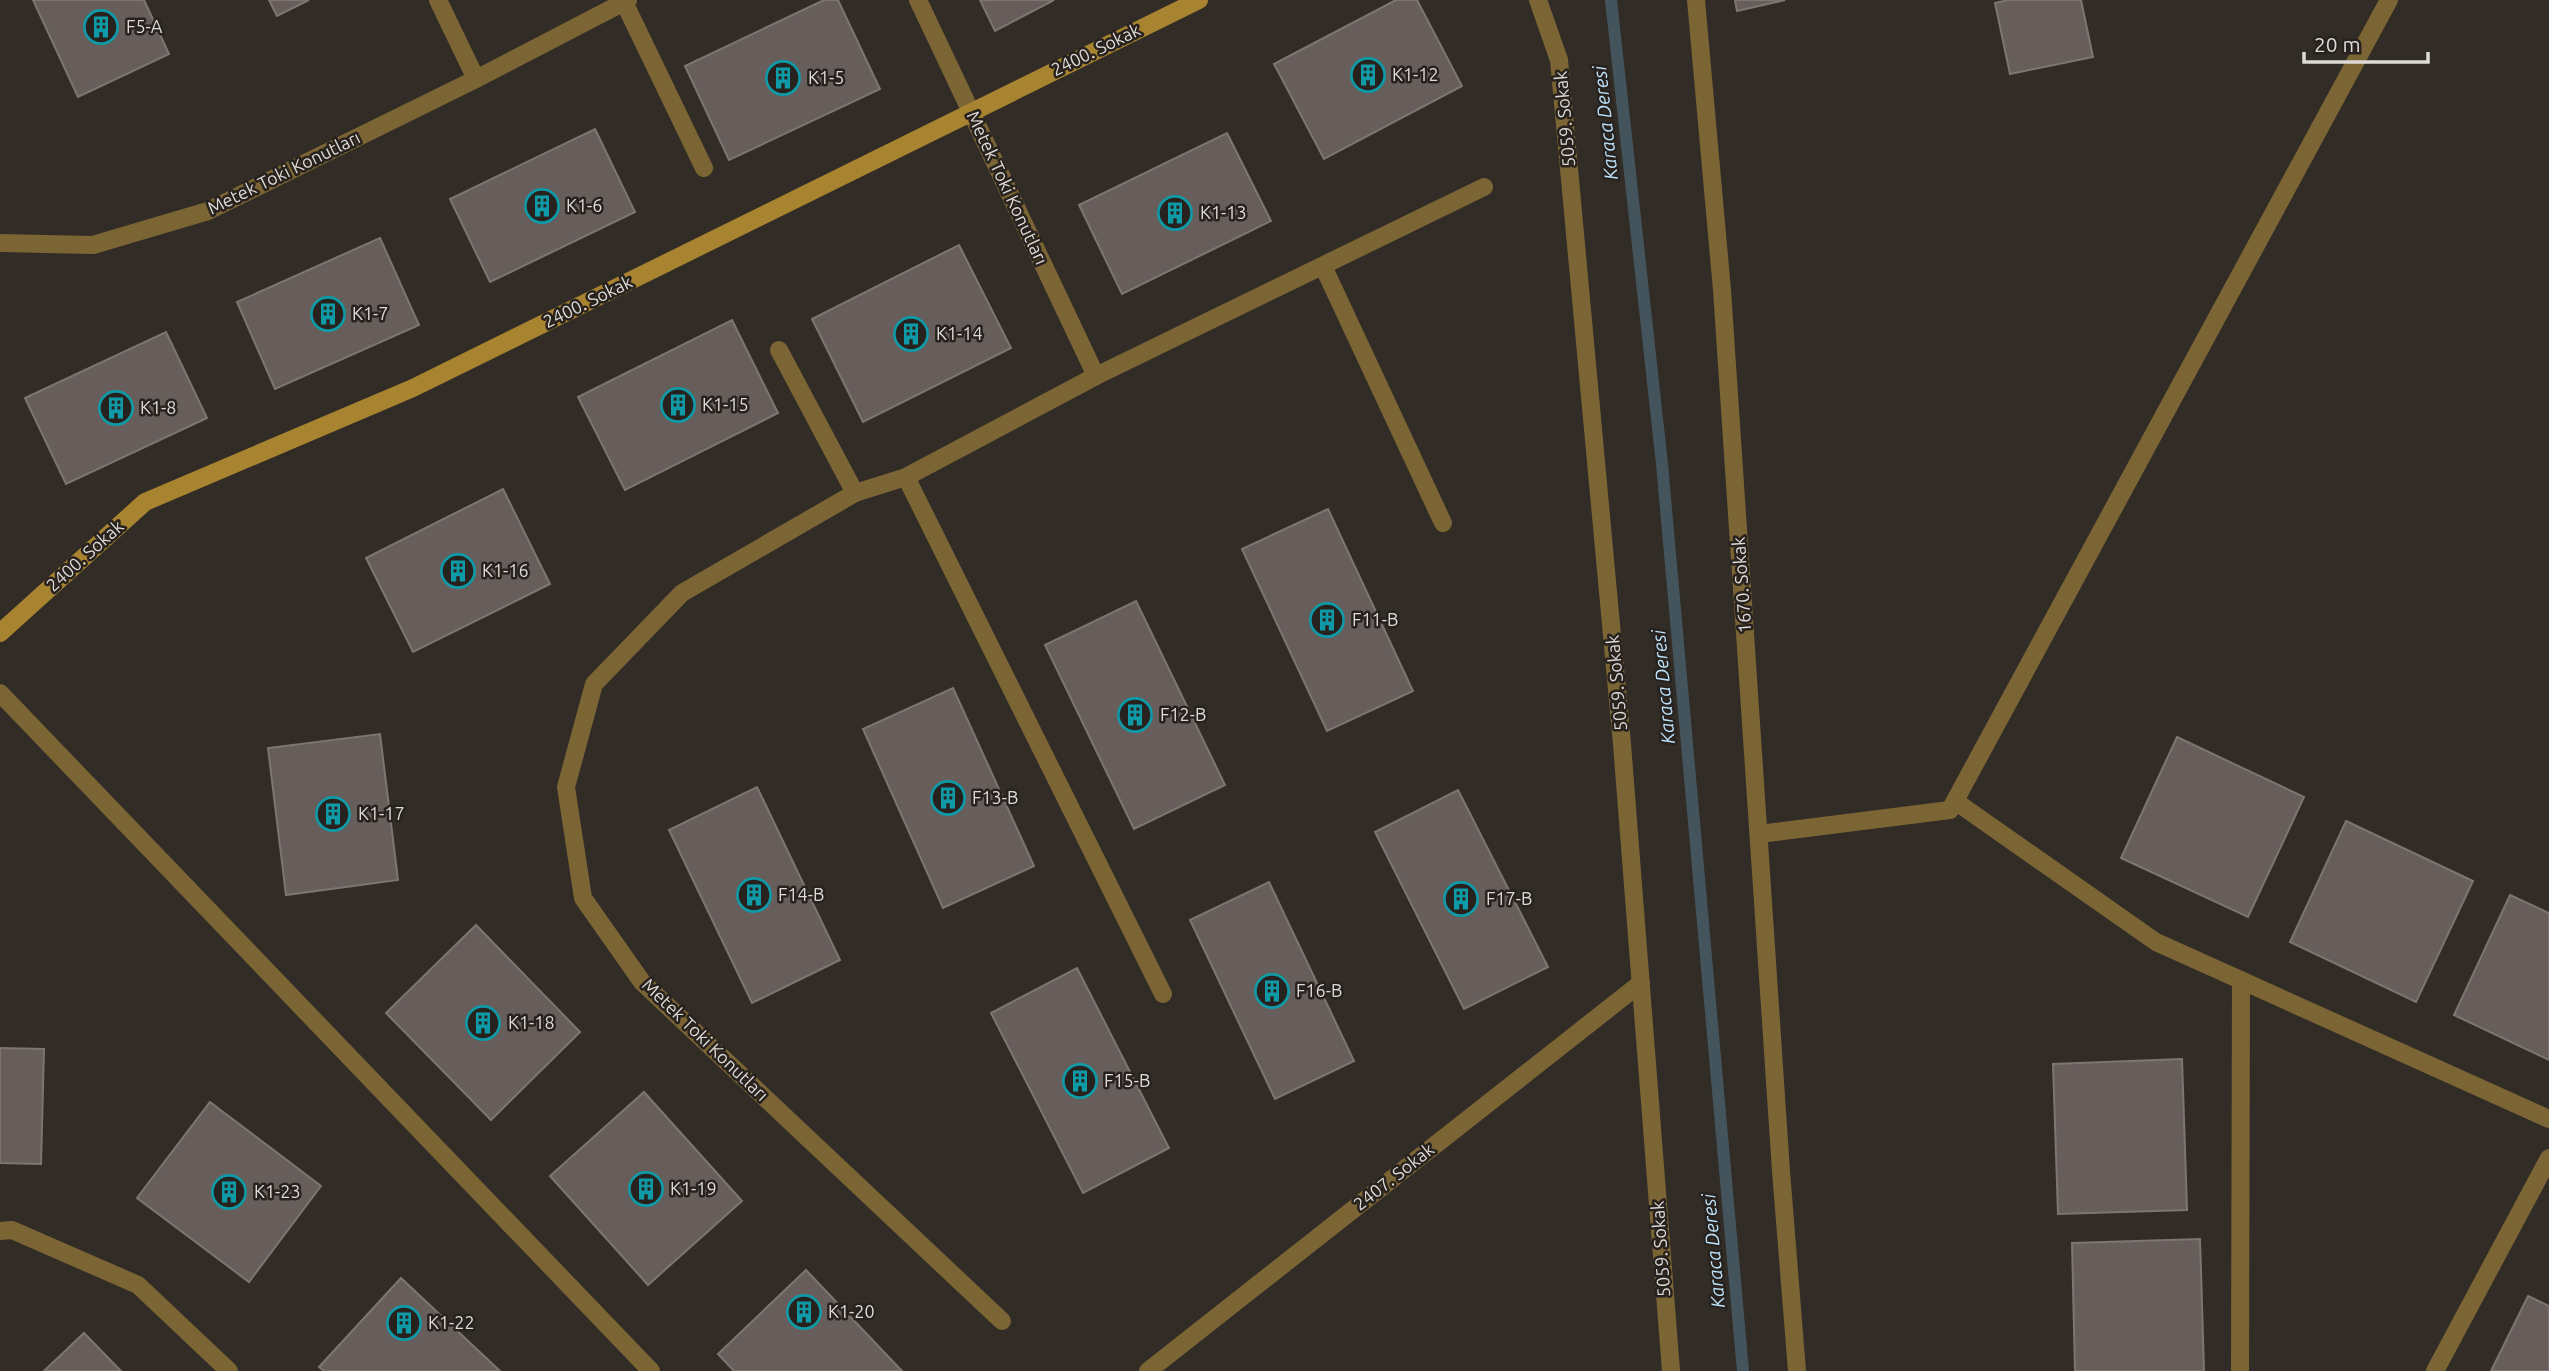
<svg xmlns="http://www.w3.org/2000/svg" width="2549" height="1371" font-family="Ubuntu,sans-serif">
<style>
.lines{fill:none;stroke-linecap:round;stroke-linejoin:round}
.stream{stroke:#44545c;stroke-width:12}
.building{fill:#675e5c;stroke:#7e7572;stroke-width:2}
.street{stroke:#7c6535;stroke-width:18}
.secondary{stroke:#a88330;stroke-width:18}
.labels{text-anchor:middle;stroke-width:5;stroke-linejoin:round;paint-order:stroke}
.poi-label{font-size:18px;fill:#dedad7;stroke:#28221e;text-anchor:start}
.street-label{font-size:18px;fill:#dedad7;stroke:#28221e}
.water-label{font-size:19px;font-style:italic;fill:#bde3fc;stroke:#28221e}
</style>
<rect width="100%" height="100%" fill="#322c27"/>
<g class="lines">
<!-- stream -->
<path class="stream" d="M 1611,0 L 1662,464 L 1743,1371"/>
</g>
<!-- building -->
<g class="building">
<path d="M 33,0 L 144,0 L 169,54 L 78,97 Z"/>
<path d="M 269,0 L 309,0 L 277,16 Z"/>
<path d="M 824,0 L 838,0 L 880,89 L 729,160 L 685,66 Z"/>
<path d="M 980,0 L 1054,0 L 995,31 Z"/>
<path d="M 1396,0 L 1417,0 L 1462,86 L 1324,159 L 1274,64 Z"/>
<path d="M 1735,0 L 1785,0 L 1737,11 Z"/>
<path d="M 2008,0 L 2081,0 L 2093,57 L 2010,74 L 1995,3 Z"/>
<path d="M 595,129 L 635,212 L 490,282 L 450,199 Z"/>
<path d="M 1227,133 L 1271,221 L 1122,294 L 1079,205 Z"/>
<path d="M 380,238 L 419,325 L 275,389 L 237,302 Z"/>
<path d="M 959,245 L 1011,348 L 863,422 L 812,319 Z"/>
<path d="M 732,320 L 778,413 L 625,490 L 578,397 Z"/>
<path d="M 166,332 L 207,418 L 66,484 L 25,398 Z"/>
<path d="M 503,489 L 550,584 L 413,652 L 366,558 Z"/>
<path d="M 1328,509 L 1413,691 L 1327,731 L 1242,549 Z"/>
<path d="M 1136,601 L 1225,785 L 1134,829 L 1045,645 Z"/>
<path d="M 953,688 L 1034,866 L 943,908 L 863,729 Z"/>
<path d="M 380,734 L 398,880 L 286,895 L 268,748 Z"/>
<path d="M 2177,737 L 2304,797 L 2248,917 L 2121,858 Z"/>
<path d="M 757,787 L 840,960 L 752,1003 L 669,830 Z"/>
<path d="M 1458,790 L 1548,967 L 1464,1009 L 1375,832 Z"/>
<path d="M 2346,821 L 2473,881 L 2416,1002 L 2290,942 Z"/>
<path d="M 1269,882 L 1354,1061 L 1275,1099 L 1190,920 Z"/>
<path d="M 2510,895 L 2549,913 L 2549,1060 L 2454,1015 Z"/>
<path d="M 476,925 L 580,1032 L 491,1120 L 386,1013 Z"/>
<path d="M 1077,968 L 1169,1148 L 1083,1193 L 991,1013 Z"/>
<path d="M 0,1048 L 44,1049 L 41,1164 L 0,1163 Z"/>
<path d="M 2182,1059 L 2187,1210 L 2058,1214 L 2053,1064 Z"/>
<path d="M 644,1092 L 742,1201 L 648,1285 L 550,1176 Z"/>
<path d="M 210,1102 L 321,1186 L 249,1282 L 137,1198 Z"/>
<path d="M 2200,1239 L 2204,1371 L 2075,1371 L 2072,1243 Z"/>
<path d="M 806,1270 L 902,1371 L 734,1371 L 718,1354 Z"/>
<path d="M 401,1278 L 500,1371 L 324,1371 L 319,1367 Z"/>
<path d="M 2528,1296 L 2549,1306 L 2549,1371 L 2491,1371 Z"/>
<path d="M 84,1333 L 121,1371 L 44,1371 Z"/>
</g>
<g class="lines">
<!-- street -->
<g class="street">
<path d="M 438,0 L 476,79"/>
<path d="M 918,0 L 1096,376"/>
<path d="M 1538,0 L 1559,60 L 1622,744 L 1671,1371"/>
<path d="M 1696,0 L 1722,290 L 1781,1171 L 1797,1371"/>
<path d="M 624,2 L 704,168"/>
<path d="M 0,243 L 93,245 L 208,211 L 476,79 L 628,0"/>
<path d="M 1323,266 L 1443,523"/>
<path d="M 779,350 L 855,493"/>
<path d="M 906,477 L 1163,994"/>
<path d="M 0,693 L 651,1371"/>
<path d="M 1955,801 L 2156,942 L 2549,1119"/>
<path d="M 1759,834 L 1950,810 L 2389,0"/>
<path d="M 0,1231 L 12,1230 L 138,1285 L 229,1371"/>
<path d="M 1002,1321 L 642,982 L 583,898 L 566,787 L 594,684 L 682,593 L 855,493 L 906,477 L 1096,376 L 1484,187"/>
<path d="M 1148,1371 L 1641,983"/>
<path d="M 2240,1371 L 2241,980"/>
<path d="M 2435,1371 L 2549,1158"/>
</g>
<!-- secondary -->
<path class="secondary" d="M 0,633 L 145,502 L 413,388 L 1199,0"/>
</g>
<!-- icons -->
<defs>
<g id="building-ring" transform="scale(1.75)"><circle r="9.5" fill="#28221e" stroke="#0f9aa8" stroke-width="1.5"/><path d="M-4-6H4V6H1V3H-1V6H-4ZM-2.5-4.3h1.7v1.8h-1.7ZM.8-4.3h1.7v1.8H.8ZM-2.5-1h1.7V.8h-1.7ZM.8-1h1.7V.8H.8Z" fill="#0f9aa8"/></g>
</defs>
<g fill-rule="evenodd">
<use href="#building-ring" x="101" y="27"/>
<use href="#building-ring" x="1368" y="75"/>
<use href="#building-ring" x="783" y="78"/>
<use href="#building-ring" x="542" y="206"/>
<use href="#building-ring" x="1175" y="213"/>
<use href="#building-ring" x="328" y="314"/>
<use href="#building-ring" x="911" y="334"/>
<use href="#building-ring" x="678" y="405"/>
<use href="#building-ring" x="116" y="408"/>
<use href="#building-ring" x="458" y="571"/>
<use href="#building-ring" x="1327" y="620"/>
<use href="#building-ring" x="1135" y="715"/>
<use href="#building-ring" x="948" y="798"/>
<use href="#building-ring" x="333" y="814"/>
<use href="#building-ring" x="754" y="895"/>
<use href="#building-ring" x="1461" y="899"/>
<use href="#building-ring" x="1272" y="991"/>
<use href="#building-ring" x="483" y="1023"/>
<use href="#building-ring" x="1080" y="1081"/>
<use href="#building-ring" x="646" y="1189"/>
<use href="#building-ring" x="229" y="1192"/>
<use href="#building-ring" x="804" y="1312"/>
<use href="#building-ring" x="404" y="1323"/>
</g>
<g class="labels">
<!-- poi labels -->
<g class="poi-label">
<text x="126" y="33">F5-A</text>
<text x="1392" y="81">K1-12</text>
<text x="808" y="84">K1-5</text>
<text x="566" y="212">K1-6</text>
<text x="1200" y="219">K1-13</text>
<text x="352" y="320">K1-7</text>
<text x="936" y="340">K1-14</text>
<text x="702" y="411">K1-15</text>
<text x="140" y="414">K1-8</text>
<text x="482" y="577">K1-16</text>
<text x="1352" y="626">F11-B</text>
<text x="1160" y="721">F12-B</text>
<text x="972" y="804">F13-B</text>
<text x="358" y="820">K1-17</text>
<text x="778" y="901">F14-B</text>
<text x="1486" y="905">F17-B</text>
<text x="1296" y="997">F16-B</text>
<text x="508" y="1029">K1-18</text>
<text x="1104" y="1087">F15-B</text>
<text x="670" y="1195">K1-19</text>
<text x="254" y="1198">K1-23</text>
<text x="828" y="1318">K1-20</text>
<text x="428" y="1329">K1-22</text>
</g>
<!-- street labels -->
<g class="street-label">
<text transform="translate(1096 50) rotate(-26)" y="6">2400. Sokak</text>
<text transform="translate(1565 119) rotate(-95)" y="6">5059. Sokak</text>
<text transform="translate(284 173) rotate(-26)" y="6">Metek Toki Konutları</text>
<text transform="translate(1007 188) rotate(65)" y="6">Metek Toki Konutları</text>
<text transform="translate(588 302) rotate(-26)" y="6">2400. Sokak</text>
<text transform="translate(85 556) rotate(-42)" y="6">2400. Sokak</text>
<text transform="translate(1742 585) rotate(-94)" y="6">1670. Sokak</text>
<text transform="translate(1617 683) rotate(-95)" y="6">5059. Sokak</text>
<text transform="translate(705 1040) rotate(44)" y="6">Metek Toki Konutları</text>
<text transform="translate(1394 1177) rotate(-38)" y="6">2407. Sokak</text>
<text transform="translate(1661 1249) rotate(-94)" y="6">5059. Sokak</text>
</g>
<!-- water labels -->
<g class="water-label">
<text transform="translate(1605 123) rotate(-96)" y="7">Karaca Deresi</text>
<text transform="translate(1663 687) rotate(-95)" y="7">Karaca Deresi</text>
<text transform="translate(1713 1251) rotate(-95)" y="7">Karaca Deresi</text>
</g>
</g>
<!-- scale -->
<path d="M2304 52v10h124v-10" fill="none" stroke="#dedad7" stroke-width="3.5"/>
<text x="2314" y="52" font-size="21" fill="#dedad7" stroke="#28221e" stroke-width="5" paint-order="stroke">20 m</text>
</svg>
